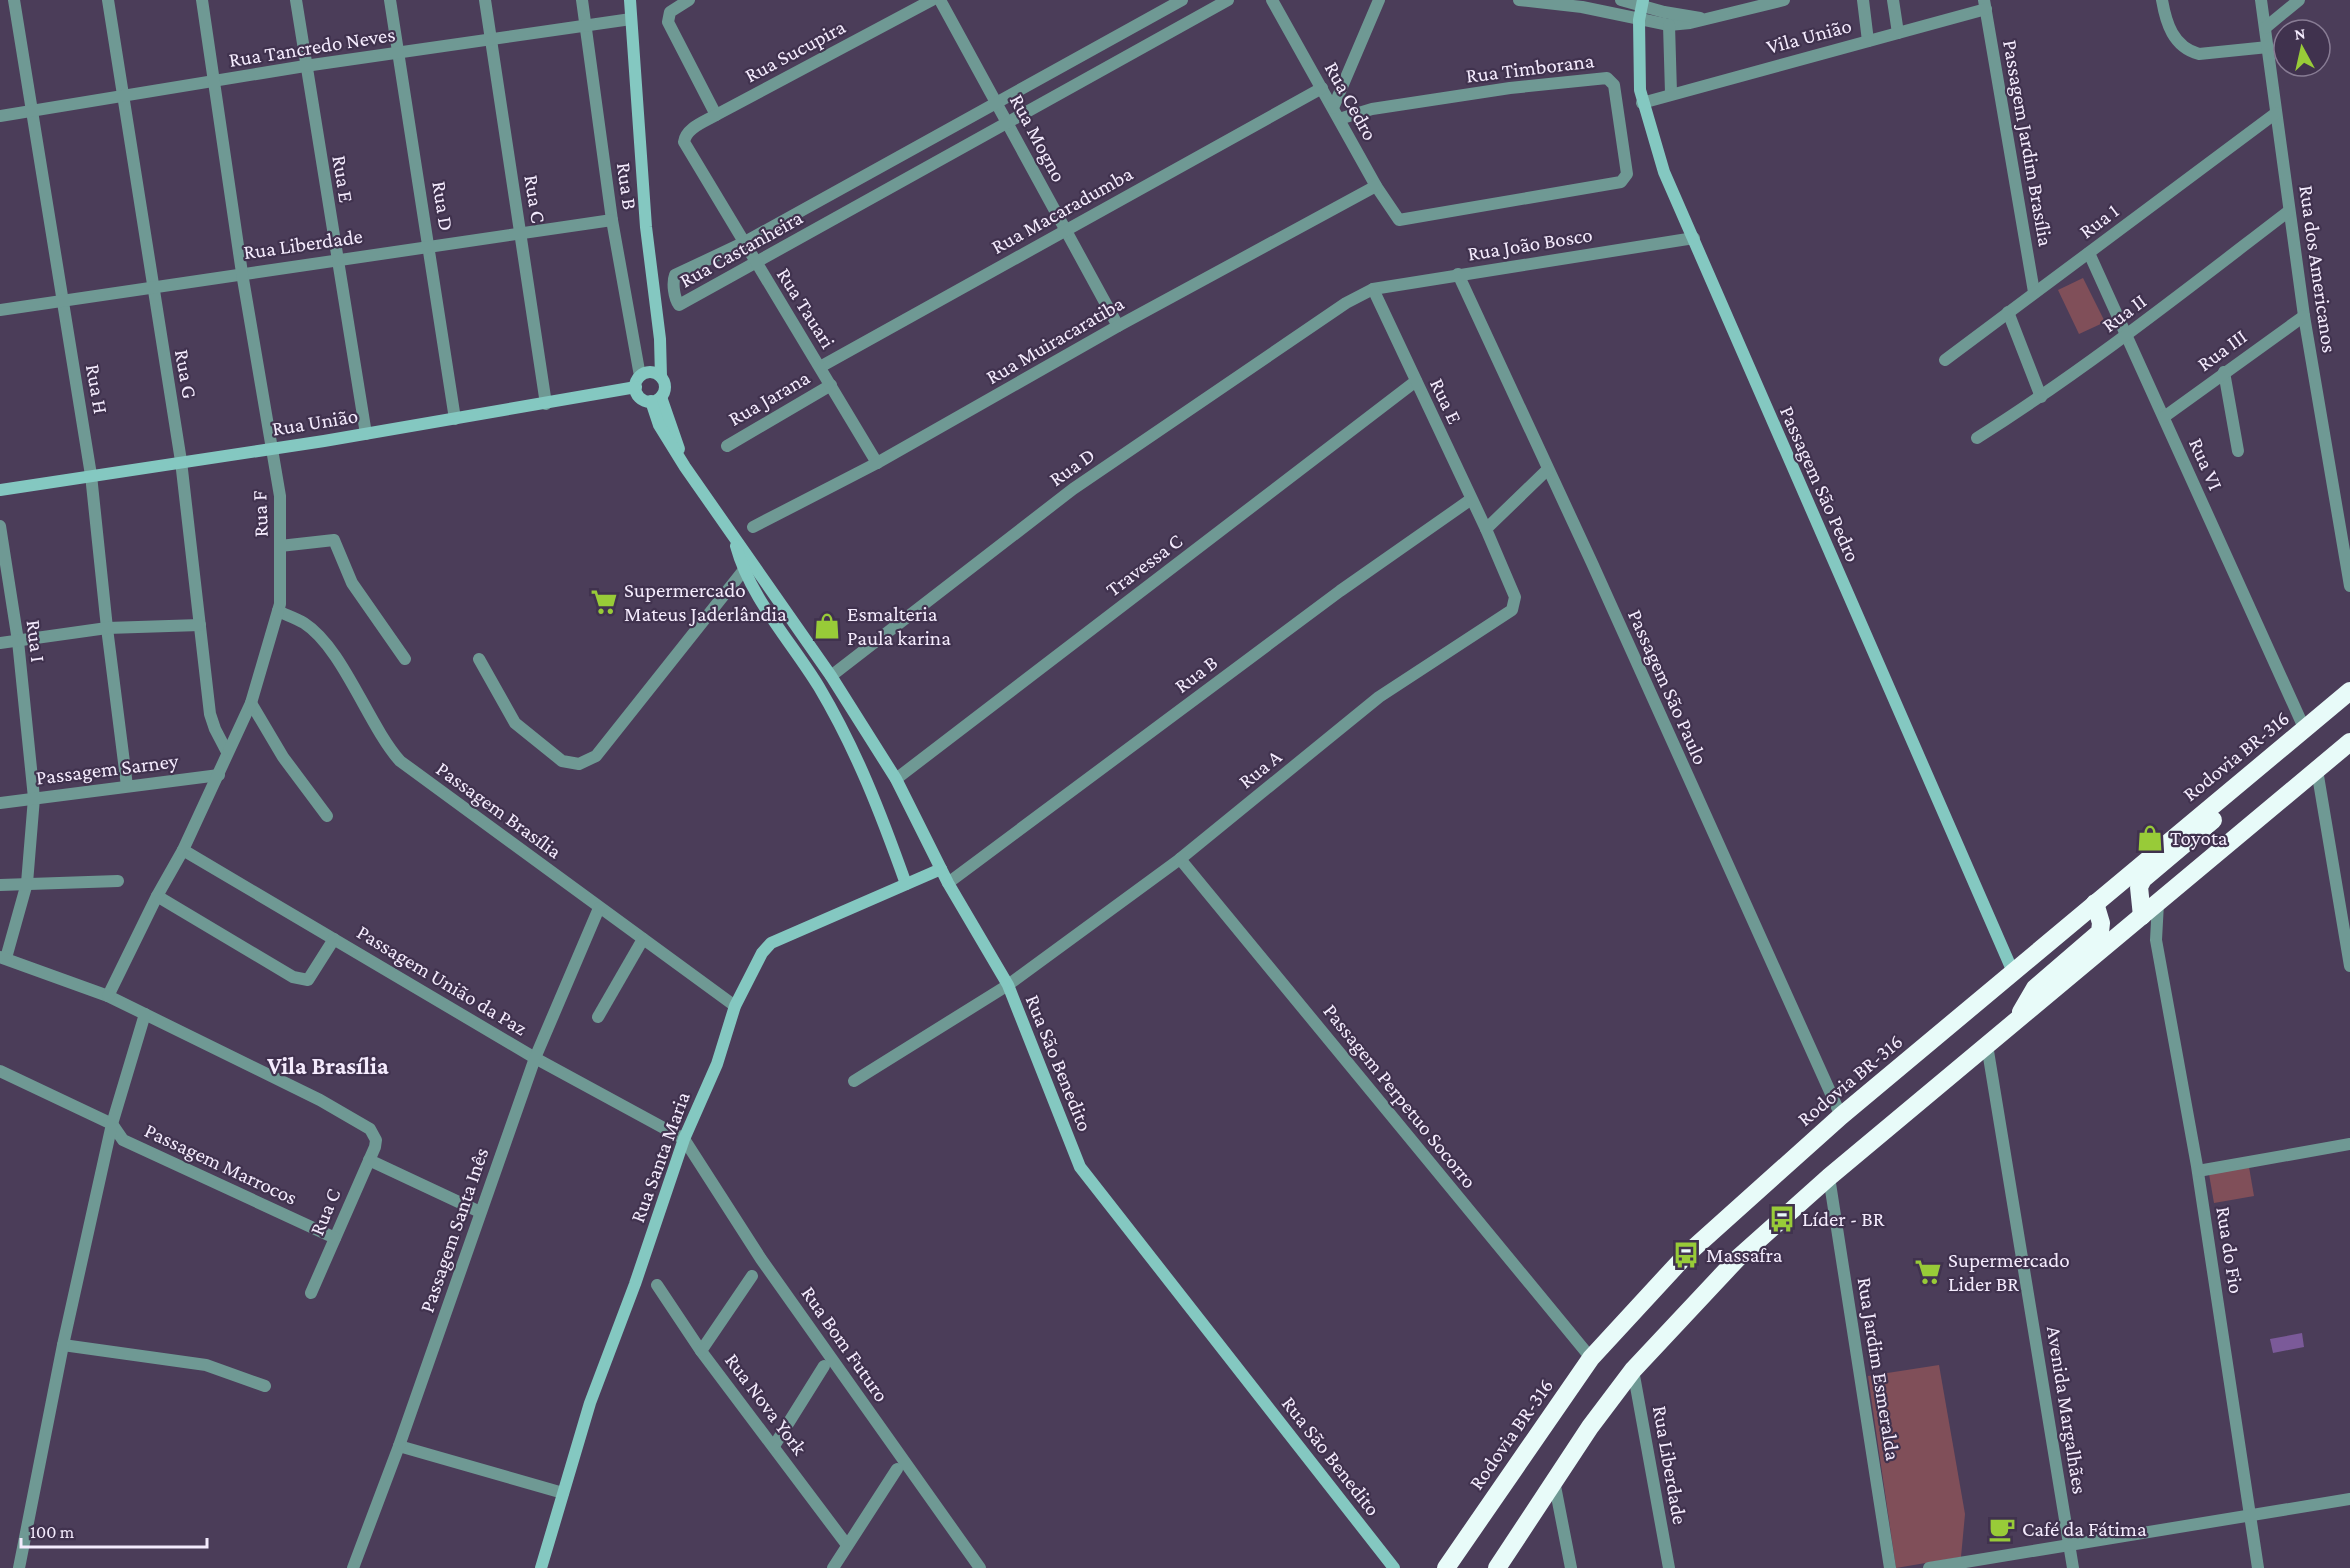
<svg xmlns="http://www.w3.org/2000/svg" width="2350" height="1568" font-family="'Crimson Pro',serif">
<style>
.green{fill:#804f59}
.water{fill:#7b5a99}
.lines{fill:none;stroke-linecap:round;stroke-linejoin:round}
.street{stroke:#6f9994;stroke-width:12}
.secondary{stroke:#84c8c1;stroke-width:12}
.highway{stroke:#e8fbf9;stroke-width:18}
.labels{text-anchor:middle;stroke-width:4.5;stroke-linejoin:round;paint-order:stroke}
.street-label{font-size:21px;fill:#f4ebfd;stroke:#40324e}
.poi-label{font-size:21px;fill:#f4ebfd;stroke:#40324e;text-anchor:start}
.quarter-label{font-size:24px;font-weight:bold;fill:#f4ebfd;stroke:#40324e}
</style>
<rect width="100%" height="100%" fill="#4b3d59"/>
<!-- green -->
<g class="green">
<path d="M 2083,278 L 2105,322 L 2079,334 L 2058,290 Z"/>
<path d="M 2249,1167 L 2254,1196 L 2214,1203 L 2209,1174 Z"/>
<path d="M 1939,1365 L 1965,1514 L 1961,1557 L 1896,1568 L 1868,1376 Z"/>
</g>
<!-- water -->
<path class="water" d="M 2302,1333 L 2304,1347 L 2273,1353 L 2270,1339 Z"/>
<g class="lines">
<!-- street -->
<g class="street">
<path d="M 14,0 L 91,475 L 107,628 L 127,786"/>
<path d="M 108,0 L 181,461 L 210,714 L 215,729 L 227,752"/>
<path d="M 296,0 L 366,434"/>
<path d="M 390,0 L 455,419"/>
<path d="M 485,0 L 546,404"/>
<path d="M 582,0 L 612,220 L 640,376"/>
<path d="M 689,0 L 670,12 L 668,22 L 716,115"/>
<path d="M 940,0 L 1118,326"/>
<path d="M 1182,0 L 743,243 L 675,275 C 672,283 674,298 679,305 L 1228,0"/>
<path d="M 1272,0 L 1376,186 L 1399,220 L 1621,182 L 1627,174 L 1614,85 L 1607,78 L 1510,88 L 1372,109 L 1339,119"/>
<path d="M 1519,0 L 1582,7 L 1669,25 L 1690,23 L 1784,0"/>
<path d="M 1621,0 L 1664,12 L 1700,18"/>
<path d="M 1863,0 L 1868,41"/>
<path d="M 1893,0 L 1898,33"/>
<path d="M 1984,0 L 2034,292"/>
<path d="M 2162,0 C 2166,23 2173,47 2199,54 L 2268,47"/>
<path d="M 2261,0 L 2304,316 L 2350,586"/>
<path d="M 1669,25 L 1671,93"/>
<path d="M 2265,28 L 2299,0"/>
<path d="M 1642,103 L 1986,9"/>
<path d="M 1333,108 L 1379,0"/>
<path d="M 0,116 L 305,66 L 631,19"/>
<path d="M 2089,253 L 2305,730"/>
<path d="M 1458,274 L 1592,563 L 1841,1116"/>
<path d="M 0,310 L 612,220"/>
<path d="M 2008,312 L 2041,397"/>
<path d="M 1945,360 L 2276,113"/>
<path d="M 820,367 L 1322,88"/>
<path d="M 2224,372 L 2238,451"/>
<path d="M 2164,417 L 2304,316"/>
<path d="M 1977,438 C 2086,369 2187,289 2289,211"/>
<path d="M 727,446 L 831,385"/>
<path d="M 877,463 L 684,142 C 686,128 704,122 716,115 L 932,0"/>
<path d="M 0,526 L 18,641 L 34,798 L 27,883 L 6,958"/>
<path d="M 753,527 L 877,463 L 1118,326 L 1376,186"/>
<path d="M 1486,529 L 1547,470"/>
<path d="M 280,546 L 334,540 L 352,583 L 405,659"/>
<path d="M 278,611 C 286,615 296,618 304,623 C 343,648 368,725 400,761 L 735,1006"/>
<path d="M 0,643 L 107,628 L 200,625"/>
<path d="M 479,659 L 515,723 L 562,761 L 579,764 L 596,756 L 743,571"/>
<path d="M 831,676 L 1073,489 L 1346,303 L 1373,289 L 1694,238"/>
<path d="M 251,703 L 283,757 L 327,816"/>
<path d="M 2317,770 L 2350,966"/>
<path d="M 896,779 L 1416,381"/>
<path d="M 0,803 L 219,775"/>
<path d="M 183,850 L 535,1058 L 684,1139 L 761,1259 L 980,1568"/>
<path d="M 1180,859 L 1591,1358"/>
<path d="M 948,883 L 1340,591 L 1470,500"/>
<path d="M 0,885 L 118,881"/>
<path d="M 157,896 L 293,977 L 308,980 L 334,939"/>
<path d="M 2158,903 L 2156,940 L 2197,1166 L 2258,1568"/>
<path d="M 0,957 L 108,996 L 320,1100 L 370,1129 L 376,1140 L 375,1147 L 311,1293"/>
<path d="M 108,996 L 157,896 L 183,850 L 251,703 L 280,604 L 280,496 L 242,273 L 202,0"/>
<path d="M 598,1017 L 643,939"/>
<path d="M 1987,1045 L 2073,1568"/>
<path d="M 0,1071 L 112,1124 L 123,1140 L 335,1238"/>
<path d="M 854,1081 L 1008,985 L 1180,859 L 1379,697 L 1512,610 L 1515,597 L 1486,529 L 1373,289"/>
<path d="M 369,1160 L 480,1212"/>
<path d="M 2198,1171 L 2350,1144"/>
<path d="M 1829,1177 L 1890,1568"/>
<path d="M 657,1285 L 701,1351 L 847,1545"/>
<path d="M 63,1345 L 206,1365 L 265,1386"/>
<path d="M 701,1351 L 752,1276"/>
<path d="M 1633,1370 L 1669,1568"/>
<path d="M 399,1446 L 563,1493"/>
<path d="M 774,1446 L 824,1366"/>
<path d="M 1554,1481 L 1571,1568"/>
<path d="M 19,1568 L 63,1345 L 112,1124 L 145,1014"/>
<path d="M 353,1568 L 399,1446 L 535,1058 L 599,908"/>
<path d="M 833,1568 L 897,1469"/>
<path d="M 1929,1568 L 2350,1499"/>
</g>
<!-- secondary -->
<g class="secondary">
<path d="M 630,0 L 646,227 L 660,339 L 661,377"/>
<path d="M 1643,0 L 1639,20 L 1640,90 L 1664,172 L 2013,972"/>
<circle cx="650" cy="387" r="15"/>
<path d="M 661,397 L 679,449"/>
<path d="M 651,401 L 659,425 L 685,467 L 831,676 L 896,779 L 948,883 L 1008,985 L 1080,1167 L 1394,1568"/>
<path d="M 0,490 L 324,441 L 636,387"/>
<path d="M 736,546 C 750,598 791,641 819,687 C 857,751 881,814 906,884"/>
<path d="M 541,1568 L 590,1403 L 635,1284 L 684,1139 L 717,1064 L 735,1006 L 762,953 L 771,943 L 941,869"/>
</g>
<!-- highway -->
<g class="highway">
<path d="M 2142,916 L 2139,887 L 2143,879 L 2213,820"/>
<path d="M 2021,1012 L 2035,988 L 2100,932 L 2101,923 L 2095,903"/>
<path d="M 1446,1568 L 1591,1358 L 1686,1255 L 1841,1116 L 2350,691"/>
<path d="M 1497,1568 L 1590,1427 L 1633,1370 L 1737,1259 L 1829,1177 L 2350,742"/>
</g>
</g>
<!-- icons -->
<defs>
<g id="supermarket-bare" transform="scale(2.07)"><path d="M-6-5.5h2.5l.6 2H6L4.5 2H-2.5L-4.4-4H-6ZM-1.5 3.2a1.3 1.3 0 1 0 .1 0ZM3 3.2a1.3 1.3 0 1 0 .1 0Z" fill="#98cb38" stroke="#40324e" stroke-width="2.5" paint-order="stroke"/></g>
<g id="shop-bare" transform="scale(2.07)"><path d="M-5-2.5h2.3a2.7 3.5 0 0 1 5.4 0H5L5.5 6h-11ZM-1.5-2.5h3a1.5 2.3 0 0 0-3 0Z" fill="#98cb38" stroke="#40324e" stroke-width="2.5" paint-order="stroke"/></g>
<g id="bus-bare" transform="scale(2.07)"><path d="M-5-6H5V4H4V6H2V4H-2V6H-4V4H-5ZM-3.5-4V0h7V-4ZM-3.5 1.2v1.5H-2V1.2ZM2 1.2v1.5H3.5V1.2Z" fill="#98cb38" stroke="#40324e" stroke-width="2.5" paint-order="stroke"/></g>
<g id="cafe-bare" transform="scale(2.07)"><path d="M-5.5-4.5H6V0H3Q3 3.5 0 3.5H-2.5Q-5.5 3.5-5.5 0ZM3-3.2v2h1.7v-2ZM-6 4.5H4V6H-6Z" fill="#98cb38" stroke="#40324e" stroke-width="2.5" paint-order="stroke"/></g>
</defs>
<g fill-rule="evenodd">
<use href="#supermarket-bare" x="604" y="602"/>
<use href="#shop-bare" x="827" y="626"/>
<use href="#shop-bare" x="2150" y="838"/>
<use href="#bus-bare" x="1782" y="1219"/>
<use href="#bus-bare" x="1686" y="1255"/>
<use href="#supermarket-bare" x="1928" y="1272"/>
<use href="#cafe-bare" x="2002" y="1529"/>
</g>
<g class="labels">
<!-- street labels -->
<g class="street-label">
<text transform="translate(1809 36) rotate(-15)" y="7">Vila União</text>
<text transform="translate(312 47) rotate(-9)" y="7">Rua Tancredo Neves</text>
<text transform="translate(795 51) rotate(-28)" y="7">Rua Sucupira</text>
<text transform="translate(1530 68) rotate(-7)" y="7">Rua Timborana</text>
<text transform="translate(1351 101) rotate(61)" y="7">Rua Cedro</text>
<text transform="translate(1038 138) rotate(62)" y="7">Rua Mogno</text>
<text transform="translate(2028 143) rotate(80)" y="7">Passagem Jardim Brasília</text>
<text transform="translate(343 179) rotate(81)" y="7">Rua E</text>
<text transform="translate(627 186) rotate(82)" y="7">Rua B</text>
<text transform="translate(535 199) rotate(81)" y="7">Rua C</text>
<text transform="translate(443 206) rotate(81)" y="7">Rua D</text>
<text transform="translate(1062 210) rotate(-29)" y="7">Rua Macaradumba</text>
<text transform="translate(2099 221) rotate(-37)" y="7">Rua 1</text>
<text transform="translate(303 244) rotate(-8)" y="7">Rua Liberdade</text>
<text transform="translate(1530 244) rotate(-9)" y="7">Rua João Bosco</text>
<text transform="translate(741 249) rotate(-29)" y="7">Rua Castanheira</text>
<text transform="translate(2318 269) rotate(82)" y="7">Rua dos Americanos</text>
<text transform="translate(806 308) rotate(58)" y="7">Rua Tauari</text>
<text transform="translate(2124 313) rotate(-37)" y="7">Rua II</text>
<text transform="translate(1055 340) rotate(-30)" y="7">Rua Muiracaratiba</text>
<text transform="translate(2222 350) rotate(-36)" y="7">Rua III</text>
<text transform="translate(186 374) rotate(80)" y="7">Rua G</text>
<text transform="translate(97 389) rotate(80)" y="7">Rua H</text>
<text transform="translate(769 398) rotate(-30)" y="7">Rua Jarana</text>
<text transform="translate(1446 401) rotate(65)" y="7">Rua E</text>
<text transform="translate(315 422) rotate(-9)" y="7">Rua União</text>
<text transform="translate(2206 464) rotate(66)" y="7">Rua VI</text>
<text transform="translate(1072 467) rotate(-35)" y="7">Rua D</text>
<text transform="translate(1820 484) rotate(66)" y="7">Passagem São Pedro</text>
<text transform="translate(260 514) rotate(-92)" y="7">Rua F</text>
<text transform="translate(1144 565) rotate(-37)" y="7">Travessa C</text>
<text transform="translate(36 641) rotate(83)" y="7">Rua I</text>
<text transform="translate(1196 674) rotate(-37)" y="7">Rua B</text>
<text transform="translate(1668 687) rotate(66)" y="7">Passagem São Paulo</text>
<text transform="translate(2236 756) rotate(-39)" y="7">Rodovia BR-316</text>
<text transform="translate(107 769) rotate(-7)" y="7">Passagem Sarney</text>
<text transform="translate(1260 769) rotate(-39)" y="7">Rua A</text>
<text transform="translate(499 810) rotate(36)" y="7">Passagem Brasília</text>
<text transform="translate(442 980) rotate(31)" y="7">Passagem União da Paz</text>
<text transform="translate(1059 1063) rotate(68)" y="7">Rua São Benedito</text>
<text transform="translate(1850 1080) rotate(-40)" y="7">Rodovia BR-316</text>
<text transform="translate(1400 1096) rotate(51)" y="7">Passagem Perpetuo Socorro</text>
<text transform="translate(660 1157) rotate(-70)" y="7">Rua Santa Maria</text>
<text transform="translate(221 1164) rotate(25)" y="7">Passagem Marrocos</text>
<text transform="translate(325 1212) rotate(-67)" y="7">Rua C</text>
<text transform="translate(454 1230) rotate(-71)" y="7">Passagem Santa Inês</text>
<text transform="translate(2230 1250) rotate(81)" y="7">Rua do Fio</text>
<text transform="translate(845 1344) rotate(55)" y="7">Rua Bom Futuro</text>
<text transform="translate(1879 1369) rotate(81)" y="7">Rua Jardim Esmeralda</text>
<text transform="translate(766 1404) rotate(53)" y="7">Rua Nova York</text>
<text transform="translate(2067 1410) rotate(81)" y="7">Avenida Margalhães</text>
<text transform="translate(1511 1434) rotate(-55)" y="7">Rodovia BR-316</text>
<text transform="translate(1331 1456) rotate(52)" y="7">Rua São Benedito</text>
<text transform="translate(1670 1465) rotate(80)" y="7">Rua Liberdade</text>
</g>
<!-- poi labels -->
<g class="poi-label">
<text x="624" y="597">Supermercado<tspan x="624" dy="24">Mateus Jaderlândia</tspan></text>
<text x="847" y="621">Esmalteria<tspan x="847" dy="24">Paula karina</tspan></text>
<text x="2170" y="845">Toyota</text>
<text x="1802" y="1226">Líder - BR</text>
<text x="1706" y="1262">Massafra</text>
<text x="1948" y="1267">Supermercado<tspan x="1948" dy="24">Lider BR</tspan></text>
<text x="2022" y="1536">Café da Fátima</text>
</g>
<!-- quarter labels -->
<g class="quarter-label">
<text x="328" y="1074">Vila Brasília</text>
</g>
</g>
<!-- north arrow -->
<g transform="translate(2302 48) rotate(352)"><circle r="28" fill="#40324e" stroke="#887c94" stroke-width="1.5"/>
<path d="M0-4.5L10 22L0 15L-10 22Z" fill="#98cb38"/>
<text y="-9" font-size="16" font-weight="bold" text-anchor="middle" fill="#f4ebfd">N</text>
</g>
<!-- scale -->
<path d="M21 1538v9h186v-9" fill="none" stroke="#f4ebfd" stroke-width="3"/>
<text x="30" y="1538" font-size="18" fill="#f4ebfd" stroke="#40324e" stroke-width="4.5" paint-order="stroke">100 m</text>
</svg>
